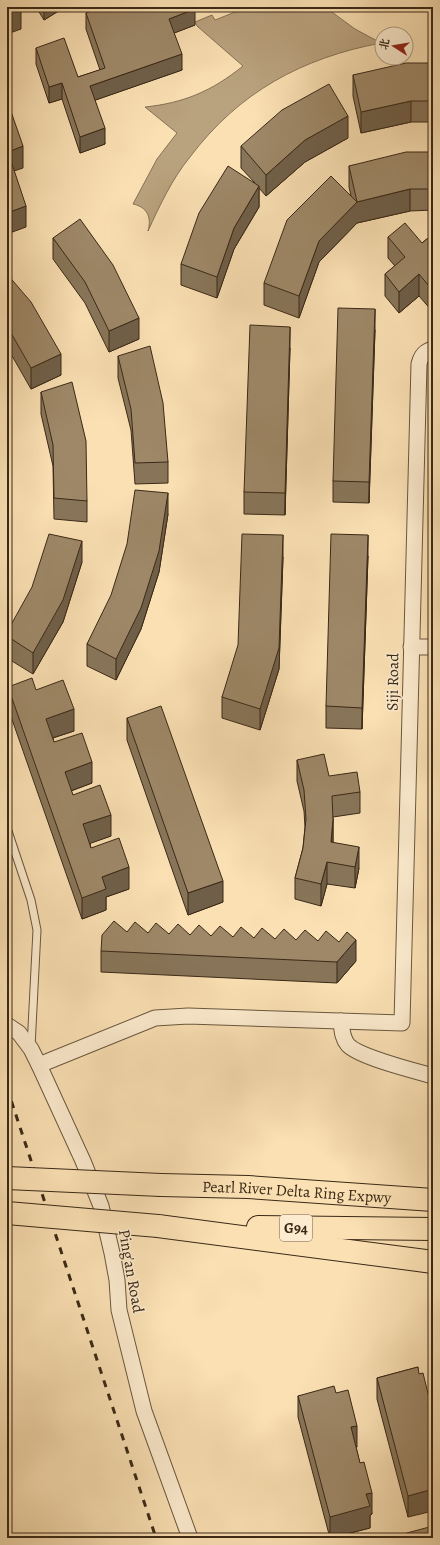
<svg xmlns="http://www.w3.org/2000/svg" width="440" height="1545" font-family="Alegreya,'Noto Serif SC',serif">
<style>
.water{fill:#b9a27e;stroke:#867255}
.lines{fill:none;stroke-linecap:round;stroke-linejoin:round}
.service-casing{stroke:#6a573e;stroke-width:9}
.minor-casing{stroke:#6a573e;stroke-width:17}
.motorway-casing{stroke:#3a2917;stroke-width:24}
.service{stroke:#fcebce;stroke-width:7}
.minor{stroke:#fcebce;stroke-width:15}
.motorway{stroke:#fae0b3;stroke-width:22}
.rail{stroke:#3a2917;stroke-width:3;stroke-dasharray:7 7;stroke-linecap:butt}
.motorway-bridge-casing{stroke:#3a2917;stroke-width:24;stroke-linecap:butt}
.motorway-bridge{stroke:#fae0b3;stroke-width:22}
.wall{fill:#887559;stroke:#3a2917}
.shaded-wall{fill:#6f5f49;stroke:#3a2917}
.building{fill:#9e8868;stroke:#3a2917}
.labels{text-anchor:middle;stroke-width:3;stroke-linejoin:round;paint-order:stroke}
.shield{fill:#fcebce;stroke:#74634e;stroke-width:1}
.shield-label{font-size:15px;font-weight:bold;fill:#3a2917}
.street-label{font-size:16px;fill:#3a2917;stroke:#fcebce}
</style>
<rect width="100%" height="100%" fill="#fae0b3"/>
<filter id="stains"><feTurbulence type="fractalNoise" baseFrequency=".005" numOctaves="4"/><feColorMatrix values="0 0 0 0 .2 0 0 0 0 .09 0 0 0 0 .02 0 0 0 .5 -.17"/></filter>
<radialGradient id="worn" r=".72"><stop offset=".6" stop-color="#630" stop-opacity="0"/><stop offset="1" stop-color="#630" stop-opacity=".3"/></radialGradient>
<!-- water -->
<path class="water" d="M 248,7 L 325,7 L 355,29 L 381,43 C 302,58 239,92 190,157 C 172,179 160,205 148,231 C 152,217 147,207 133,204 L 157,159 L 177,133 L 145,107 C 184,103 212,91 243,66 L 197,26 L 195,22 L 212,15 L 215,20 Z"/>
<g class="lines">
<!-- service casing -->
<g class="service-casing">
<path id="service" d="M 7,828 L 31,900 L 37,930 L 31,1047"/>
</g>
<!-- minor casing -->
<g class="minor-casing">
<g id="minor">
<path d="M 411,647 L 433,647"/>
<path d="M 341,1021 C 342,1030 342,1038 348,1045 C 359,1057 415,1071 433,1076"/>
<path d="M 7,1025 L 19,1033 L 31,1049 L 39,1065 L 83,1161 L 101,1206 L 112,1253 L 117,1280 L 119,1310 L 144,1411 L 190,1538"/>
<path d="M 39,1065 L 155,1018 L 188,1016 L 402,1023 L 419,364 C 421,356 424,351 433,349"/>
</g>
</g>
<!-- motorway casing -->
<g class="motorway-casing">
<g id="motorway">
<path id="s1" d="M 161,1185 L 248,1187 L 433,1200"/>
<path d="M 158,1226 L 433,1262"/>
<path d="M 258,1227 L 433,1229"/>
</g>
</g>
<!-- service -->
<use href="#service" class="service"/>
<!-- minor -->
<use href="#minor" class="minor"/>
<!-- motorway -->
<use href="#motorway" class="motorway"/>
<!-- rail -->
<path class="rail" d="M 7,1088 L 156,1538"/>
<!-- motorway-bridge casing -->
<g class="motorway-bridge-casing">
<g id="motorway-bridge">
<path d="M 7,1178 L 161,1185"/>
<path d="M 7,1213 L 158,1226"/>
</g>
</g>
<!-- motorway-bridge -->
<use href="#motorway-bridge" class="motorway-bridge"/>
</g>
<!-- wall -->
<g class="wall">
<path d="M 36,7 L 65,7 L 44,20 Z"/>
<path d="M 86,13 L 195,25 L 174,33 L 182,70 L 95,100 L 105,144 L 80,153 L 62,99 L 49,103 L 36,64 L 36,48 L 78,77 L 100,70 L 86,29 Z"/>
<path d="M 433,63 L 433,122 L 411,122 L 361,133 L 353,96 L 353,75 Z"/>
<path d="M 348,138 L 305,162 L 266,196 L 259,188 L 259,207 L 234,249 L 217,298 L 181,285 L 181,264 L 255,183 L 241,168 L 241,146 Z"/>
<path d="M 433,152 L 433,210 L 410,211 L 357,223 L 319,262 L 299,318 L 264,305 L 264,283 L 351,196 L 349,187 L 349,166 Z"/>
<path d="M 433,234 L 433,312 L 419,296 L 399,313 L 385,296 L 385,274 L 395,266 L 388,258 L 388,237 L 422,243 Z"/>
<path d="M 53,238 L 139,339 L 109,352 L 85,303 L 53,259 Z"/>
<path d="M 7,274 L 61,375 L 31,389 L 7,347 Z"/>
<path d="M 375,330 L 369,503 L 333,502 L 333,481 Z"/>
<path d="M 290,348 L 285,515 L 244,514 L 244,492 Z"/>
<path d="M 118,356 L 168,462 L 168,483 L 135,484 L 131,430 L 118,378 Z"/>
<path d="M 41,392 L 87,501 L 87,522 L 54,519 L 53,466 L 41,414 Z"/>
<path d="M 168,514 L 159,572 L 141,629 L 116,680 L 87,666 L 87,644 Z"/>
<path d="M 368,556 L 362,729 L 326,728 L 326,706 Z"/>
<path d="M 283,557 L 279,669 L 260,730 L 222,718 L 222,697 Z"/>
<path d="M 82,562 L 63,622 L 33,674 L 7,658 L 7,632 Z"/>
<path d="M 8,687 L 36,690 L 74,731 L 53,738 L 54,742 L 92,783 L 71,791 L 73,795 L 111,836 L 90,843 L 91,848 L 129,889 L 106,897 L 106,910 L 82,919 L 8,708 Z"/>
<path d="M 127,718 L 223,902 L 188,915 L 127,740 Z"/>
<path d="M 297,760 L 360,792 L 360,813 L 333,817 L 333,842 L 359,868 L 355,888 L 327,884 L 321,906 L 295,899 L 295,878 L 303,848 L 305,827 L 304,811 L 297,781 Z"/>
<path d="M 127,932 L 318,941 L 356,961 L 337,983 L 101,972 L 101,951 Z"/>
<path d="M 418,1367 L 408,1517 L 377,1399 L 377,1378 Z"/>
<path d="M 336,1393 L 357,1447 L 356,1447 L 372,1514 L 370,1515 L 370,1528 L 330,1538 L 298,1417 L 298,1396 Z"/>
</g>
<!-- shaded-wall -->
<g class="shaded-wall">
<path d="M 44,7 L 65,7 L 44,20 Z"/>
<path d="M 21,8 L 21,29 L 7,34 L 7,12 Z"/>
<path d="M 195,9 L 195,25 L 169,35 L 169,19 Z"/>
<path d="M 182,54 L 182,70 L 90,102 L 90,86 Z"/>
<path d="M 62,83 L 62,99 L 49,103 L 49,87 Z"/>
<path d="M 411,101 L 411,122 L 361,133 L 361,112 Z"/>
<path d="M 348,116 L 348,138 L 305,162 L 266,196 L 266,175 L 305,140 Z"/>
<path d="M 105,128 L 105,144 L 80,153 L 80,137 Z"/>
<path d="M 23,146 L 23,168 L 8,173 L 8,152 Z"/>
<path d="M 259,186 L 259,207 L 234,249 L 217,298 L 217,277 L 234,228 Z"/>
<path d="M 410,189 L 410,211 L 357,223 L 319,262 L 299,318 L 299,296 L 319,241 L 357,202 Z"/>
<path d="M 26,206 L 26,227 L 7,234 L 7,213 Z"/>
<path d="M 419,274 L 419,296 L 399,313 L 399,292 Z"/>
<path d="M 375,309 L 375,330 L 369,503 L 369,482 Z"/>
<path d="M 139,318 L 139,339 L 109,352 L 109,331 Z"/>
<path d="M 290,327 L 290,348 L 285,515 L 285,493 Z"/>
<path d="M 61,354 L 61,375 L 31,389 L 31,368 Z"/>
<path d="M 168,493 L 168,514 L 159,572 L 141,629 L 116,680 L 116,659 Z"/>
<path d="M 283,535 L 283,557 L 279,669 L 260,730 L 260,709 Z"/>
<path d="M 368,535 L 368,556 L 362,729 L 362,708 Z"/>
<path d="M 82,541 L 82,562 L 63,622 L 33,674 L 33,653 Z"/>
<path d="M 74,709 L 74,731 L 46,740 L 46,719 Z"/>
<path d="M 92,762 L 92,783 L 65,793 L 65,772 Z"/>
<path d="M 111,815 L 111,836 L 83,846 L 83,824 Z"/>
<path d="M 333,819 L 333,841 L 331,863 L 331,842 Z"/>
<path d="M 359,847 L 359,868 L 355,888 L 355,867 Z"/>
<path d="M 327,862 L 327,884 L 321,906 L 321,884 Z"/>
<path d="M 129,867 L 129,889 L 106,897 L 106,910 L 82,919 L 82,898 L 102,877 Z"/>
<path d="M 223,881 L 223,902 L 188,915 L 188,893 Z"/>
<path d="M 356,940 L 356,961 L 337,983 L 337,962 Z"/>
<path d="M 431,1406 L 431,1427 L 428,1407 Z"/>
<path d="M 357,1426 L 357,1447 L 351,1449 L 351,1427 Z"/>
<path d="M 433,1489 L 433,1511 L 408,1517 L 408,1496 Z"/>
<path d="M 372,1493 L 372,1514 L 370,1515 L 370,1528 L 330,1538 L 330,1517 L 366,1494 Z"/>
</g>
<!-- building -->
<g class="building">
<path d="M 7,7 L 21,7 L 21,8 L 7,12 Z"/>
<path d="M 101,7 L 195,7 L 195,9 L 169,19 L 182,54 L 90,86 L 105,128 L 80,137 L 62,83 L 49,87 L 36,48 L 64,38 L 78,77 L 105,68 L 86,13 Z"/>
<path d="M 406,63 L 433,63 L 433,101 L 411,101 L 361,112 L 353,75 Z"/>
<path d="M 329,84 L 348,116 L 305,140 L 266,175 L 241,146 L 282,110 Z"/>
<path d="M 7,100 L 23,146 L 8,152 L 26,206 L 7,213 Z"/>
<path d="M 406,152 L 433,152 L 433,189 L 410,189 L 357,202 L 349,166 Z"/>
<path d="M 228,166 L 259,186 L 234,228 L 217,277 L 181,264 L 199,213 Z"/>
<path d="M 331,176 L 357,202 L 319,241 L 299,296 L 264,283 L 287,220 Z"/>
<path d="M 80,219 L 113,265 L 139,318 L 109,331 L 85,282 L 53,238 Z"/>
<path d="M 405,223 L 422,243 L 433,234 L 433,291 L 419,274 L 399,292 L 385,274 L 405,257 L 388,237 Z"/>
<path d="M 7,274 L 31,302 L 61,354 L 31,368 L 7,326 Z"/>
<path d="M 338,308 L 375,309 L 369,482 L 333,481 Z"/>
<path d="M 250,325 L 290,327 L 285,493 L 244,492 Z"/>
<path d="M 150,346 L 163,403 L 168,462 L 135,463 L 131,409 L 118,356 Z"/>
<path d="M 72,382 L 86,441 L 87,501 L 54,498 L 53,445 L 41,392 Z"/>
<path d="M 135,490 L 168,493 L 159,551 L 141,608 L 116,659 L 87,644 L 111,595 L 127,544 Z"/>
<path d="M 49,534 L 82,541 L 63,600 L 33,653 L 7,636 L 7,632 L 32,587 Z"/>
<path d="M 242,534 L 283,535 L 279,648 L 260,709 L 222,697 L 238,645 Z"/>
<path d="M 331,534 L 368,535 L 362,708 L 326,706 Z"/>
<path d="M 32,678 L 36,690 L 63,680 L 74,709 L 46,719 L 54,742 L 82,733 L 92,762 L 65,772 L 73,795 L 100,785 L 111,815 L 83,824 L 91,848 L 119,838 L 129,867 L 102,877 L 106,889 L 82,898 L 8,687 Z"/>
<path d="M 161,706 L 223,881 L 188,893 L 127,718 Z"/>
<path d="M 324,754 L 329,776 L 357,772 L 360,792 L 332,796 L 333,819 L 331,842 L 359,847 L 355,867 L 327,862 L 321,884 L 295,878 L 303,848 L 306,819 L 304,790 L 297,760 Z"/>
<path d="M 114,921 L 127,932 L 135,922 L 148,933 L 156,923 L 169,934 L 178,924 L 190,935 L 199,925 L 211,936 L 220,926 L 233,937 L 241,927 L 254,938 L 262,928 L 275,939 L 284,929 L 296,940 L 305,930 L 318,941 L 326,931 L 339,942 L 347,932 L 356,940 L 337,962 L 101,951 L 102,935 Z"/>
<path d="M 418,1367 L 419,1374 L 423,1373 L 431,1406 L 428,1407 L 433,1427 L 433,1489 L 408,1496 L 377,1378 Z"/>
<path d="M 334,1386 L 336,1393 L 348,1390 L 357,1426 L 351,1427 L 360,1463 L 364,1462 L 372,1493 L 366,1494 L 370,1506 L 330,1517 L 298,1396 Z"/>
<path d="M 433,1526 L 433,1538 L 388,1538 Z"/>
</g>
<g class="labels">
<!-- shield labels -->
<rect class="shield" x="280" y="1215" width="32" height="26" rx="3"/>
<g class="shield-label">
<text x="296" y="1233">G94</text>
</g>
<!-- street labels -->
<g class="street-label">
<text transform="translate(392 682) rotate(-89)" y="6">Siji Road</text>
<text dy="6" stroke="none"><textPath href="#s1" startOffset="136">Pearl River Delta Ring Expwy</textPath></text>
<text transform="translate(132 1271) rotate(80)" y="6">Ping'an Road</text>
</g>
</g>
<!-- margin -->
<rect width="440" height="1545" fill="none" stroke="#fae0b3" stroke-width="24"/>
<rect x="8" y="8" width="424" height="1529" fill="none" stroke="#3a2917" stroke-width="2"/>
<rect x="12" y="12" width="416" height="1521" fill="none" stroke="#3a2917"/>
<!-- north arrow -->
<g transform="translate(394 46) rotate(282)"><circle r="19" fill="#fcebce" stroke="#ae9d85"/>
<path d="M0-3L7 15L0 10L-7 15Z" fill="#8f2418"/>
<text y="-6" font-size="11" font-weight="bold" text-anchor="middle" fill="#3a2917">北</text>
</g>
<rect width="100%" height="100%" filter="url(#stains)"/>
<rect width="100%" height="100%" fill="url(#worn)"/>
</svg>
